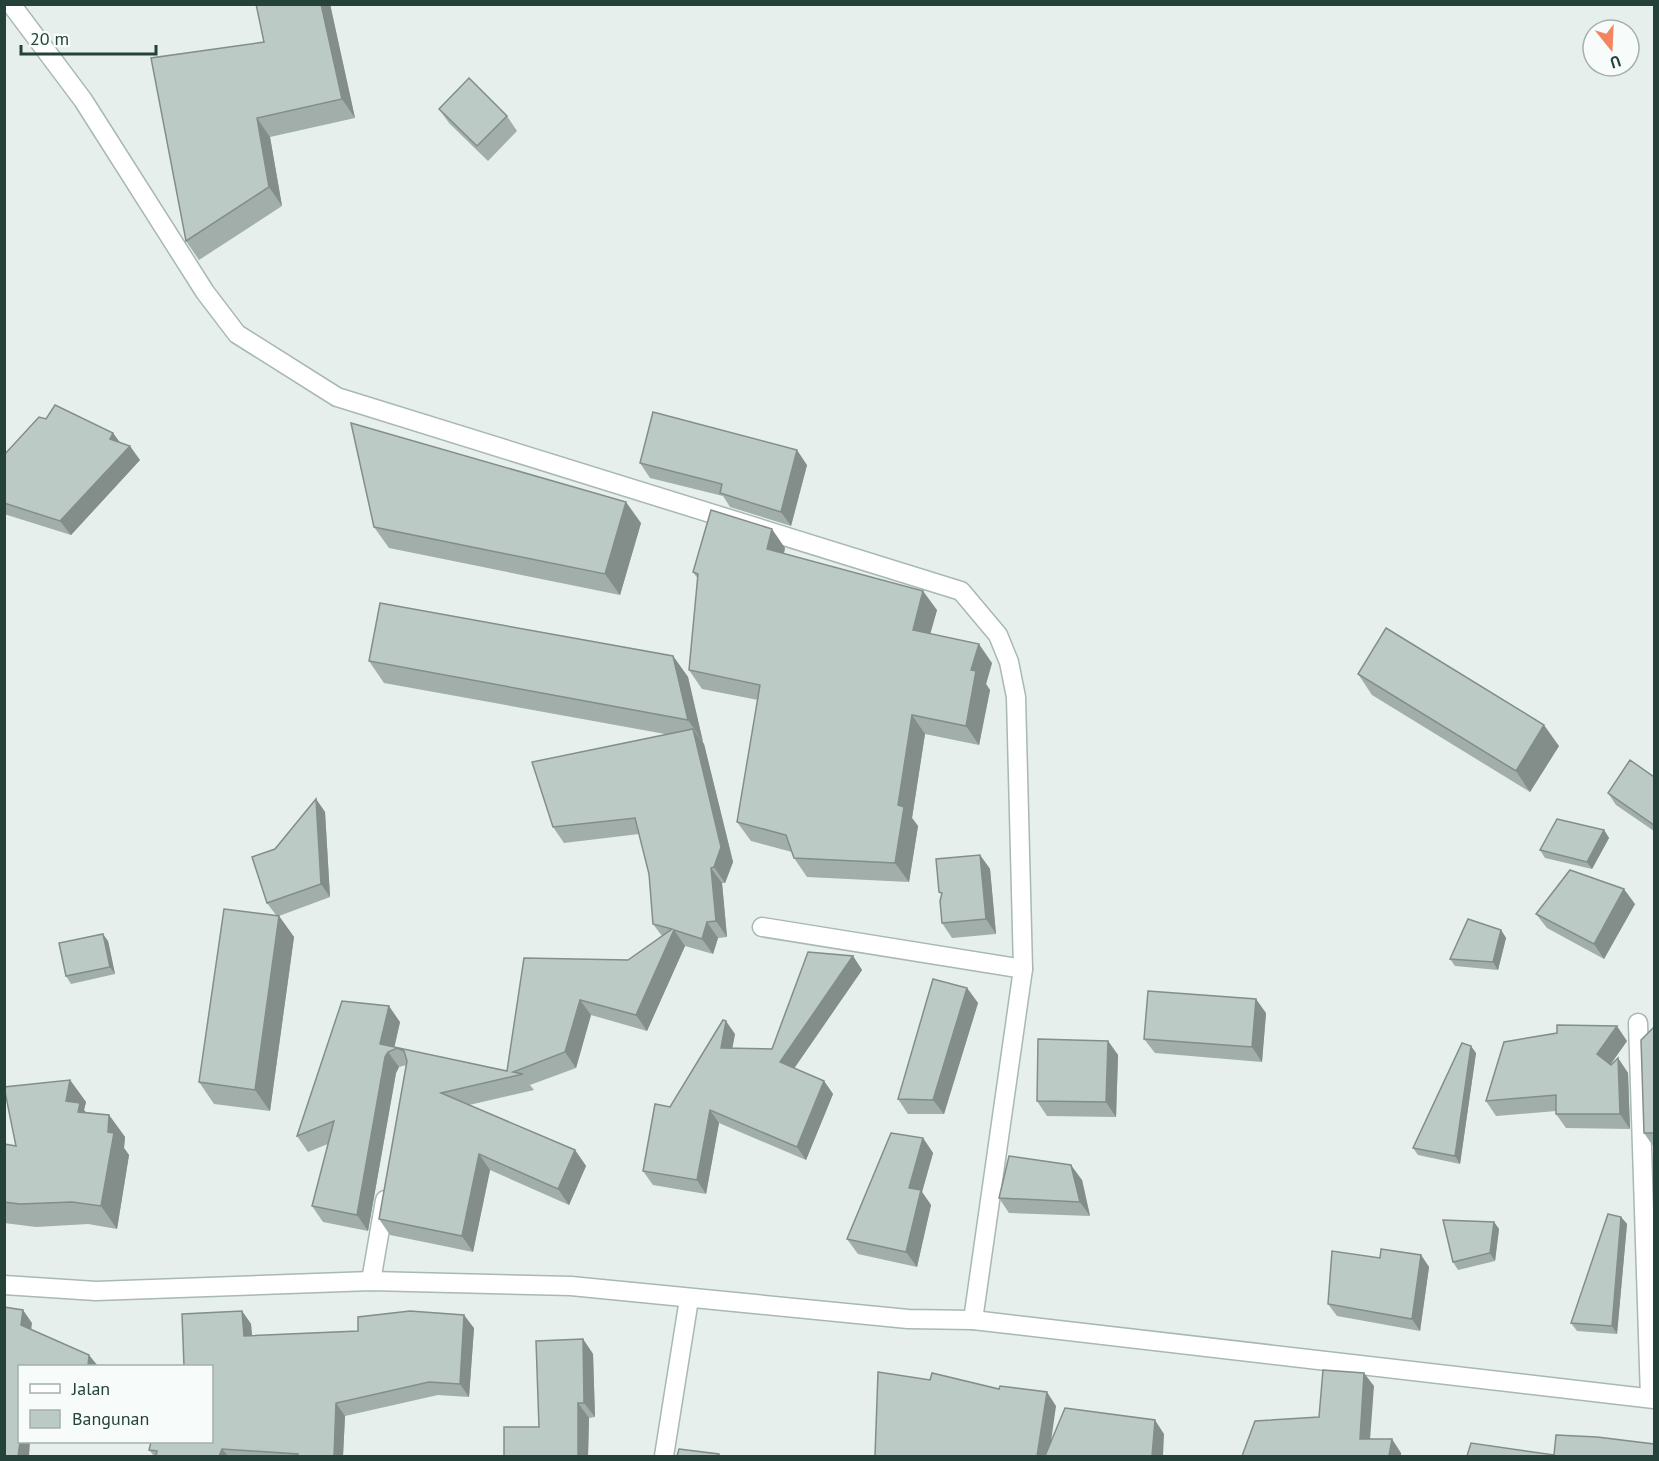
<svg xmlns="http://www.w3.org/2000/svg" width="1659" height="1461" font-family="'PT Sans',sans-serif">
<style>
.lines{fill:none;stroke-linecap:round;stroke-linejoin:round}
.minor-casing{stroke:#a8b8b2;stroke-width:21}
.minor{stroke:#fff;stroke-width:18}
.wall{fill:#a1aea9}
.shaded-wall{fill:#838d89}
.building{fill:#bbcac4;stroke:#838d89;stroke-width:1.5}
</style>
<rect width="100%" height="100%" fill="#e6efeb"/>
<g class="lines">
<!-- minor casing -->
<g class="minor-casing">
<g id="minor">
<path d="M 11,4 L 83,100 L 205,292 L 237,334 L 337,397 L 961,591 L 998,635 L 1009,662 L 1016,697 L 1023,969"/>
<path d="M 762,927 L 1023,969 L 973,1320"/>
<path d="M 1638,1023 L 1650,1398"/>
<path d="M 371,1281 L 385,1200"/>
<path d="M 4,1285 L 96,1291 L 371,1281 L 571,1286 L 908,1319 L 973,1320 L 1654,1399"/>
<path d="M 664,1456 L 689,1299"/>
</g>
</g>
<!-- minor -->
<use href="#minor" class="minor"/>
</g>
<!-- wall -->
<g class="wall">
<path d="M 330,4 L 355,118 L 270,137 L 282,206 L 199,260 L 186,241 L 264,42 Z"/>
<path d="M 439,109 L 507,116 L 517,131 L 488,161 L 449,123 Z"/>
<path d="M 46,419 L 113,433 L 120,443 L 140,460 L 71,535 L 4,514 L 4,455 Z"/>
<path d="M 640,463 L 807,465 L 791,526 L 730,507 L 723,496 L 650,478 Z"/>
<path d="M 641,523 L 620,595 L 389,548 L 374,527 Z"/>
<path d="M 785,548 L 784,554 L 937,610 L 930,634 L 992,663 L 986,684 L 990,690 L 979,745 L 925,734 L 912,818 L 918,826 L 909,882 L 807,877 L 794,858 L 792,852 L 751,841 L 737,822 L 758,700 L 702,689 L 689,670 L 698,579 L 693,572 Z"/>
<path d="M 673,656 L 688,677 L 703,742 L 702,741 L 704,744 L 733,862 L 725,883 L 722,883 L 727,937 L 718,938 L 713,954 L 685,946 L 647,1031 L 591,1015 L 576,1068 L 530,1085 L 534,1090 L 469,1105 L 575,1150 L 586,1166 L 569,1205 L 490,1170 L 473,1252 L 390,1235 L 379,1219 L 406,1065 L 399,1067 L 396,1073 L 368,1231 L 323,1222 L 312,1206 L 328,1144 L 308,1152 L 297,1136 L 400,1022 L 394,1047 L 507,1071 L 524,958 L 628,960 L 662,936 L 653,924 L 649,874 L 639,834 L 564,843 L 553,827 L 665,734 L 384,683 L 369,661 Z"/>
<path d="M 1358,674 L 1559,746 L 1530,792 L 1372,695 Z"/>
<path d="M 1654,777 L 1654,831 L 1616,805 L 1608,793 Z"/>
<path d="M 316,799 L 325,812 L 330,897 L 279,916 L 294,937 L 270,1111 L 214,1104 L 199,1082 L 276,915 L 267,903 L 275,849 Z"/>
<path d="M 1604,830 L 1609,838 L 1592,869 L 1545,858 L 1540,850 Z"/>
<path d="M 980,855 L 990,869 L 996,934 L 952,938 L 942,923 L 942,895 L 939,892 Z"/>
<path d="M 1635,904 L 1604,959 L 1547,928 L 1536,914 Z"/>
<path d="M 1501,930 L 1506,938 L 1498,970 L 1455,966 L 1450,959 Z"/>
<path d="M 108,941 L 115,974 L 71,984 L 66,976 Z"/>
<path d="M 853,956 L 862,970 L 794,1068 L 824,1081 L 833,1094 L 806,1160 L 719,1123 L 706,1194 L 653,1185 L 643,1171 L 670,1107 L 735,1034 L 732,1048 L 772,1049 Z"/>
<path d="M 967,988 L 978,1003 L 944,1114 L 908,1114 L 898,1099 Z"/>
<path d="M 1266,1013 L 1262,1062 L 1155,1053 L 1144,1039 Z"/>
<path d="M 1654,1027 L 1654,1146 L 1653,1146 L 1644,1133 Z"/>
<path d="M 1108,1041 L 1118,1055 L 1116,1117 L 1047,1116 L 1037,1101 Z"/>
<path d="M 1627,1041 L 1610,1065 L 1618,1058 L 1628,1073 L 1630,1129 L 1566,1128 L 1556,1114 L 1556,1111 L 1496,1116 L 1486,1101 Z"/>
<path d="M 1476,1053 L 1460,1164 L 1418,1155 L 1413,1148 Z"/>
<path d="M 70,1080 L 86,1102 L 84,1110 L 86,1112 L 109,1115 L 125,1137 L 124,1148 L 129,1155 L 117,1229 L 88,1224 L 36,1227 L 4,1223 L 4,1144 L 16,1146 Z"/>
<path d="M 923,1138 L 933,1153 L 922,1192 L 931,1205 L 917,1267 L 858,1254 L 847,1239 Z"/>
<path d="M 1082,1180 L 1090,1216 L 1009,1213 L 999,1198 Z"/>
<path d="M 1621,1217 L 1627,1224 L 1617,1334 L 1577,1331 L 1571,1323 Z"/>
<path d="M 1494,1222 L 1499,1229 L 1495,1261 L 1458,1270 L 1453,1262 Z"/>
<path d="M 1421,1255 L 1429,1267 L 1420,1331 L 1337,1316 L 1328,1304 Z"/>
<path d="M 242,1311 L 251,1324 L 252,1336 L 474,1328 L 469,1397 L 438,1395 L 345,1416 L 343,1456 L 154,1456 L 149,1450 Z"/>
<path d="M 583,1339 L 593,1354 L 595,1417 L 589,1418 L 588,1456 L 504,1456 L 539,1427 Z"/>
</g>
<!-- shaded-wall -->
<g class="shaded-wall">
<path d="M 321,4 L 330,4 L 355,118 L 342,99 Z"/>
<path d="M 257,118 L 270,137 L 282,206 L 269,187 Z"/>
<path d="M 113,433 L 124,448 L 110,439 Z"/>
<path d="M 130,446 L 140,460 L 71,535 L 60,521 Z"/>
<path d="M 797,450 L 807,465 L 791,526 L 781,512 Z"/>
<path d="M 626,502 L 641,523 L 620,595 L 605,574 Z"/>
<path d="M 772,529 L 785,548 L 780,568 L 767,549 Z"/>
<path d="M 923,591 L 937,610 L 926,649 L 913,630 Z"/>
<path d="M 979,644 L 992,663 L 986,684 L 990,690 L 979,745 L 966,726 L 971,670 Z"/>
<path d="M 673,656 L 688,677 L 703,742 L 688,720 Z"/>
<path d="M 912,715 L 925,734 L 912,818 L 918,826 L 909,882 L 895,863 L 898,805 Z"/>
<path d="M 1544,725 L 1559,746 L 1530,792 L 1516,771 Z"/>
<path d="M 693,729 L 704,744 L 733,862 L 725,883 L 714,867 Z"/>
<path d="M 316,799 L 325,812 L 330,897 L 321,884 Z"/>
<path d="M 1604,830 L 1609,838 L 1592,869 L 1587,862 Z"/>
<path d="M 980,855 L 990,869 L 996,934 L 986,919 Z"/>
<path d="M 711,868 L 722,883 L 727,937 L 716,921 Z"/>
<path d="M 1624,889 L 1635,904 L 1604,959 L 1594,944 Z"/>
<path d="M 279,916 L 294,937 L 270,1111 L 255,1090 Z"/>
<path d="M 707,922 L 718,938 L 713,954 L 702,939 Z"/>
<path d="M 674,930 L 685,946 L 647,1031 L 636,1015 Z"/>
<path d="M 1501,930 L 1506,938 L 1498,970 L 1493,962 Z"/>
<path d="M 103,934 L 108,941 L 115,974 L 110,967 Z"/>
<path d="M 853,956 L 862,970 L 789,1076 L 780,1062 Z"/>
<path d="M 967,988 L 978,1003 L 944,1114 L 933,1100 Z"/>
<path d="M 1256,999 L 1266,1013 L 1262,1062 L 1252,1047 Z"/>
<path d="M 580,1000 L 591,1015 L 576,1068 L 565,1052 Z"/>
<path d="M 389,1006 L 400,1022 L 394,1049 L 388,1052 L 399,1067 L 396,1073 L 368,1231 L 357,1215 L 380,1044 Z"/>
<path d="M 726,1021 L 735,1034 L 730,1061 L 721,1048 Z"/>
<path d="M 1617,1026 L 1627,1041 L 1608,1068 L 1597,1054 Z"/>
<path d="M 1108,1041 L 1118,1055 L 1116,1117 L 1106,1102 Z"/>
<path d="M 1471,1046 L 1476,1053 L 1460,1164 L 1455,1156 Z"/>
<path d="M 1618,1058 L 1628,1073 L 1630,1129 L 1620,1114 Z"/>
<path d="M 70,1080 L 86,1102 L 84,1110 L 96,1126 L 66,1101 Z"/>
<path d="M 824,1081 L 833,1094 L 806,1160 L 797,1147 Z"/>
<path d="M 710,1110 L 719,1123 L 706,1194 L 697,1180 Z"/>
<path d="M 109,1115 L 125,1137 L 124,1148 L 129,1155 L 117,1229 L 101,1206 Z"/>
<path d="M 923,1138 L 933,1153 L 922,1192 L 931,1205 L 917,1267 L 906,1252 L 909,1188 Z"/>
<path d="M 575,1150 L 586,1166 L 569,1205 L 558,1189 Z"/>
<path d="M 479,1154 L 490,1170 L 473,1252 L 462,1236 Z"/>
<path d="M 1071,1165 L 1082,1180 L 1090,1216 L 1080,1202 Z"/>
<path d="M 1621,1217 L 1627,1224 L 1617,1334 L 1612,1326 Z"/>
<path d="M 1494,1222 L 1499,1229 L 1495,1261 L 1490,1253 Z"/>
<path d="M 1421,1255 L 1429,1267 L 1420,1331 L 1412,1319 Z"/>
<path d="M 23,1310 L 32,1323 L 30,1339 L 21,1325 Z"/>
<path d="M 242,1311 L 251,1324 L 253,1349 L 244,1336 Z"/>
<path d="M 464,1315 L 474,1328 L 469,1397 L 460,1384 Z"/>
<path d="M 583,1339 L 593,1354 L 595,1417 L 584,1403 Z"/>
<path d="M 89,1355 L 98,1366 L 88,1366 Z"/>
<path d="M 1364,1373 L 1374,1386 L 1369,1453 L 1360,1439 Z"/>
<path d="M 1047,1392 L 1056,1406 L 1049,1456 L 1037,1456 Z"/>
<path d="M 336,1403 L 345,1416 L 343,1456 L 334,1456 Z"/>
<path d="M 578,1403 L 589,1418 L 588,1456 L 578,1456 Z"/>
<path d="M 1155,1420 L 1164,1434 L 1163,1456 L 1152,1456 Z"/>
<path d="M 1392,1439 L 1401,1453 L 1401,1456 L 1389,1456 Z"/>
<path d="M 20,1442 L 30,1442 L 29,1456 L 18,1456 Z"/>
<path d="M 222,1449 L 228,1456 L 219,1456 Z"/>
</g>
<!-- building -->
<g class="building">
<path d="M 256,4 L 321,4 L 342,99 L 257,118 L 269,187 L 186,241 L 151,58 L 264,42 Z"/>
<path d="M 469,78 L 507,116 L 477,146 L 439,109 Z"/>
<path d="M 55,405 L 113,433 L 110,439 L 130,446 L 60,521 L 4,503 L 4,455 L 39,417 L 46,419 Z"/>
<path d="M 653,412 L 797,450 L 781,512 L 720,493 L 722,484 L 640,463 Z"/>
<path d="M 351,423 L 626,502 L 605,574 L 374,527 Z"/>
<path d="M 711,510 L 772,529 L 767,549 L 923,591 L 913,630 L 979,644 L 971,670 L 976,671 L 966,726 L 912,715 L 898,805 L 904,807 L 895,863 L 794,858 L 786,835 L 737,822 L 760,685 L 689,670 L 698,574 L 693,572 Z"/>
<path d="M 380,603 L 673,656 L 688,720 L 369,661 Z"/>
<path d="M 1386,628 L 1544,725 L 1516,771 L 1358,674 Z"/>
<path d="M 693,729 L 721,847 L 714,867 L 711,868 L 716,921 L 707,922 L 702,939 L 674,930 L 636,1015 L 580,1000 L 565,1052 L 513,1072 L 523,1074 L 441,1093 L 575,1150 L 558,1189 L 479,1154 L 462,1236 L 379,1219 L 407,1061 L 404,1051 L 397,1048 L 388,1052 L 385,1057 L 357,1215 L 312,1206 L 334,1121 L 297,1136 L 342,1001 L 389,1006 L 380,1044 L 507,1071 L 524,958 L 628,960 L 672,929 L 653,924 L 649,874 L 635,818 L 553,827 L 532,762 Z"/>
<path d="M 1630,760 L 1654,777 L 1654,825 L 1608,793 Z"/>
<path d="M 316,799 L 321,884 L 267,903 L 252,857 L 275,849 Z"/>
<path d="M 1557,819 L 1604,830 L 1587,862 L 1540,850 Z"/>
<path d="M 980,855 L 986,919 L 942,923 L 940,901 L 942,893 L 939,892 L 936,859 Z"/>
<path d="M 1570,870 L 1624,889 L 1594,944 L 1536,914 Z"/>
<path d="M 224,909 L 279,916 L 255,1090 L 199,1082 Z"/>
<path d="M 1468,919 L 1501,930 L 1493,962 L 1450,959 Z"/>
<path d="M 103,934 L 110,967 L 66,976 L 59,943 Z"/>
<path d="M 808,952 L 853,956 L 780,1062 L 824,1081 L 797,1147 L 710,1110 L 697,1180 L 643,1171 L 655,1104 L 670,1107 L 723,1020 L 726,1021 L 721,1048 L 772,1049 Z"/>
<path d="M 933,979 L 967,988 L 933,1100 L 898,1099 Z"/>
<path d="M 1148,991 L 1256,999 L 1252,1047 L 1144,1039 Z"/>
<path d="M 1557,1025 L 1617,1026 L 1597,1054 L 1611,1065 L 1618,1058 L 1620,1114 L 1556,1114 L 1556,1095 L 1486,1101 L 1504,1042 L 1557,1033 Z"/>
<path d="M 1654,1027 L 1654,1133 L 1644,1133 L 1641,1040 Z"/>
<path d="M 1038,1039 L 1108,1041 L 1106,1102 L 1037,1101 Z"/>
<path d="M 1462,1043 L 1471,1046 L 1455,1156 L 1413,1148 Z"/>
<path d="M 70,1080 L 66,1101 L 80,1103 L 78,1112 L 109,1115 L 108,1132 L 114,1133 L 101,1206 L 72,1202 L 20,1204 L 4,1202 L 4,1144 L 16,1146 L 4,1087 Z"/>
<path d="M 891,1133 L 923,1138 L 909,1188 L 921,1190 L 906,1252 L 847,1239 Z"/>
<path d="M 1009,1156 L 1071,1165 L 1080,1202 L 999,1198 Z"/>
<path d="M 1608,1214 L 1621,1217 L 1612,1326 L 1571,1323 Z"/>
<path d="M 1443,1220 L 1494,1222 L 1490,1253 L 1453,1262 Z"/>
<path d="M 1381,1249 L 1421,1255 L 1412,1319 L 1328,1304 L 1332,1251 L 1380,1258 Z"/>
<path d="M 4,1307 L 23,1310 L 21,1325 L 89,1355 L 88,1366 L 20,1366 L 20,1442 L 18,1456 L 4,1456 Z"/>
<path d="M 242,1311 L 244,1336 L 358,1331 L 358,1317 L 410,1311 L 464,1315 L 460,1384 L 429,1382 L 336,1403 L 334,1456 L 297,1456 L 298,1454 L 222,1449 L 219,1456 L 156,1456 L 157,1451 L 149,1450 L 151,1442 L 212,1442 L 212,1366 L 184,1366 L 182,1314 Z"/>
<path d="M 583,1339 L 584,1403 L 578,1403 L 578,1456 L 504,1456 L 504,1427 L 539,1427 L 536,1341 Z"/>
<path d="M 1323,1370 L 1364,1373 L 1360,1439 L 1392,1439 L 1389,1456 L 1242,1456 L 1255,1421 L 1319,1417 Z"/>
<path d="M 878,1372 L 930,1380 L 932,1373 L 999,1389 L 1000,1386 L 1047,1392 L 1037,1456 L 875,1456 Z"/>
<path d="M 1065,1408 L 1155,1420 L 1152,1456 L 1045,1456 Z"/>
<path d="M 1556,1435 L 1597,1437 L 1654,1444 L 1654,1456 L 1467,1456 L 1471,1443 L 1554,1455 Z"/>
<path d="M 679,1449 L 719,1454 L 719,1456 L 677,1456 Z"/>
</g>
<!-- border -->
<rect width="1659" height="1461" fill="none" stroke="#24423a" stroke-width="12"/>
<!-- legend -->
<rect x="18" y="1365" width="195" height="78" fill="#f7fbf9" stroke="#a3b1ad" stroke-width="1.5"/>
<rect x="30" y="1384" width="30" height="9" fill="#ffffff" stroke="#a3b1ad" stroke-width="1.5"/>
<text x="72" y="1395" font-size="18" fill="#24423a">Jalan</text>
<rect x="30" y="1410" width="30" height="18" fill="#bbcac4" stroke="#a3b1ad" stroke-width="1.5"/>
<text x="72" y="1425" font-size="18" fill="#24423a">Bangunan</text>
<!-- north arrow -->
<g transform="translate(1611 48) rotate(162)"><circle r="28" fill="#f7fbf9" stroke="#a3b1ad" stroke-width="1.5"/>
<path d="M0-4.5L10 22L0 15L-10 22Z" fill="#f4845f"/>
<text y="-9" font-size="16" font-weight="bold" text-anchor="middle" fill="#24423a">U</text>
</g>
<!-- scale -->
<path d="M21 45v9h135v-9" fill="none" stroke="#24423a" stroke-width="3"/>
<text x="30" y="45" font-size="18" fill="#24423a" stroke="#f7fbf9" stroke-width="4.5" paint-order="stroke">20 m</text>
</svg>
